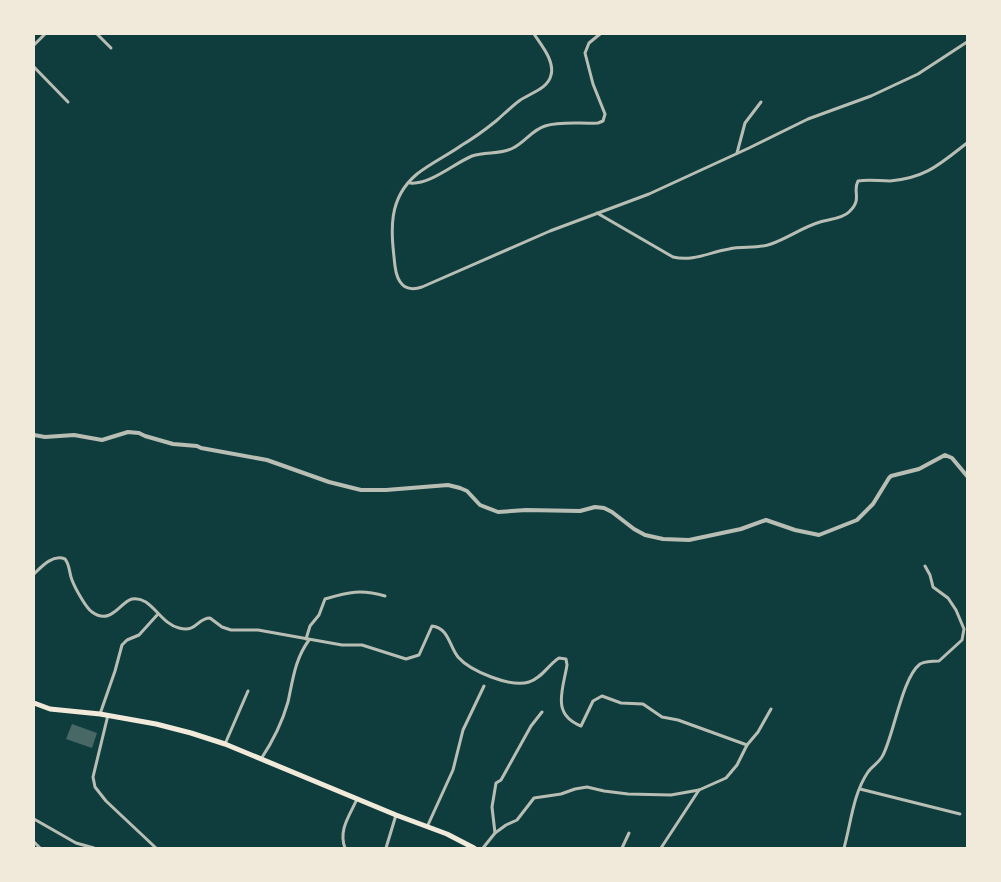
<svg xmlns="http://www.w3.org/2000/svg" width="1001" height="882" font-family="'Asap Condensed',sans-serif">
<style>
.building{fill:#486865}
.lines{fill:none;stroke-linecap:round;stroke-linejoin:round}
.minor{stroke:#b8beb3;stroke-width:3}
.tertiary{stroke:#b8beb3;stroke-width:4}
.primary{stroke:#f1e9da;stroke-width:5}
</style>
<rect width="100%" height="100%" fill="#0f3d3e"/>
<!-- building -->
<path class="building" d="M 72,724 L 97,733 L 92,748 L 66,739 Z"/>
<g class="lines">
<!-- minor -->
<g class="minor">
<path d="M 97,34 L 111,48"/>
<path d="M 534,34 C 541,45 555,61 551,75 C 548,89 530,93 519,101 C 511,107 504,114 496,121 C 486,129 474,138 462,145 C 448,155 431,163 417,174 C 387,199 391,231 395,266 C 397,282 404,293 422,287 L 550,231 L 649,194 L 749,148 L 808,119 L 871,96 L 918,74 L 967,42"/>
<path d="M 34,45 L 45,34"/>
<path d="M 34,67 L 68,102"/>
<path d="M 737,153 L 745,123 L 761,102"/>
<path d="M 410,183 C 430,185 453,164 472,156 C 486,151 500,155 513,148 C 525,142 532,130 545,126 C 561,121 581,124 598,123 L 603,121 L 605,114 L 593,84 L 585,53 L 589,43 L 600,34"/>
<path d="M 597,213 L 673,257 C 693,262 710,252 729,249 C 743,246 758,249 771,244 C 788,238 803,227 820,222 C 829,219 842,219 849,212 C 863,199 852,192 858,181 C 869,179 879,181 890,181 C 926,178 940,164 967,143"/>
<path d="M 34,574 C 42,566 53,554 65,559 C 70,565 69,573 72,580 C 75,588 86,608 92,612 C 111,626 120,602 132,599 C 151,595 160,624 179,628 C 197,633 197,618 210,618 L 222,627 L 231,630 L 258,630 L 342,645 L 362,645 L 406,659 L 419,655 L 432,626 C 449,628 449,646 458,657 C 470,671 511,688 529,682 C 541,679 549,664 559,658 L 566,659 L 567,665 C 563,690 551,714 581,726 L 593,701 L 602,696 L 621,703 L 643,704 L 662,717 L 678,720 L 747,745"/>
<path d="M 306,639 L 310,626 L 319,615 L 325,599 C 349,592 361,589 385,596"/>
<path d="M 100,714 L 115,671 L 122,645 L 127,640 L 139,635 L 158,614"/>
<path d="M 108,715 L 93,777 L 95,787 L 106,801 L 156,848"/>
<path d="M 225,744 L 248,691"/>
<path d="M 261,759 C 273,741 282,723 288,702 C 293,679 295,659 309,640"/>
<path d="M 860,789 L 960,814"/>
<path d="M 34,819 L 76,843 L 94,848"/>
<path d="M 427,827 L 453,770 L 463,730 L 484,686"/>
<path d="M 495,833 L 506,825 L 517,820 L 534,798 L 561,794 L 575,789 L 587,787 L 604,791 L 628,794 L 671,795 L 699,790"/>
<path d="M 34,842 L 40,848"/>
<path d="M 345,848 C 338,830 350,815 357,799"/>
<path d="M 386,848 L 396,815"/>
<path d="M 483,848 L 495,833 L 492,807 L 496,783 L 501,780 L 531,726 L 542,712"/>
<path d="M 622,848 L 629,833"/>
<path d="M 661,848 L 699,790 L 726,778 L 737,765 L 747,745 L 758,732 L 771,709"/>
<path d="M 844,848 C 851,823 853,794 868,772 C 872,766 880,762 883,755 C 894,734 902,678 920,664 C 926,661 933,661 939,661 L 962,640 L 964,629 L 956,610 L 948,598 L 933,587 L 930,575 L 925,566"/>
</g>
<!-- tertiary -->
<path class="tertiary" d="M 34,435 L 45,437 L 74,435 L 102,440 L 128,432 L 139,433 L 145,436 L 173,444 L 197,446 L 201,448 L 267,460 L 329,482 L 361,490 L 386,490 L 448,485 L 460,488 L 467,491 L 480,505 L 498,512 L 526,510 L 580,511 L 595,507 L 604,508 L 612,512 L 634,529 L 645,535 L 663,539 L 689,540 L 741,529 L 766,520 L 795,530 L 819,535 L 857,520 L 873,504 L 889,478 L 891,476 L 919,469 L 945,455 L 952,458 L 967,476"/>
<!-- primary -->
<path class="primary" d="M 34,703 L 50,709 L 100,714 L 156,724 L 191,733 L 225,744 L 396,815 L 447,834 L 474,848"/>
</g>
<!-- border -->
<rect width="1001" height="882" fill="none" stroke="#f1e9da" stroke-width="70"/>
</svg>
